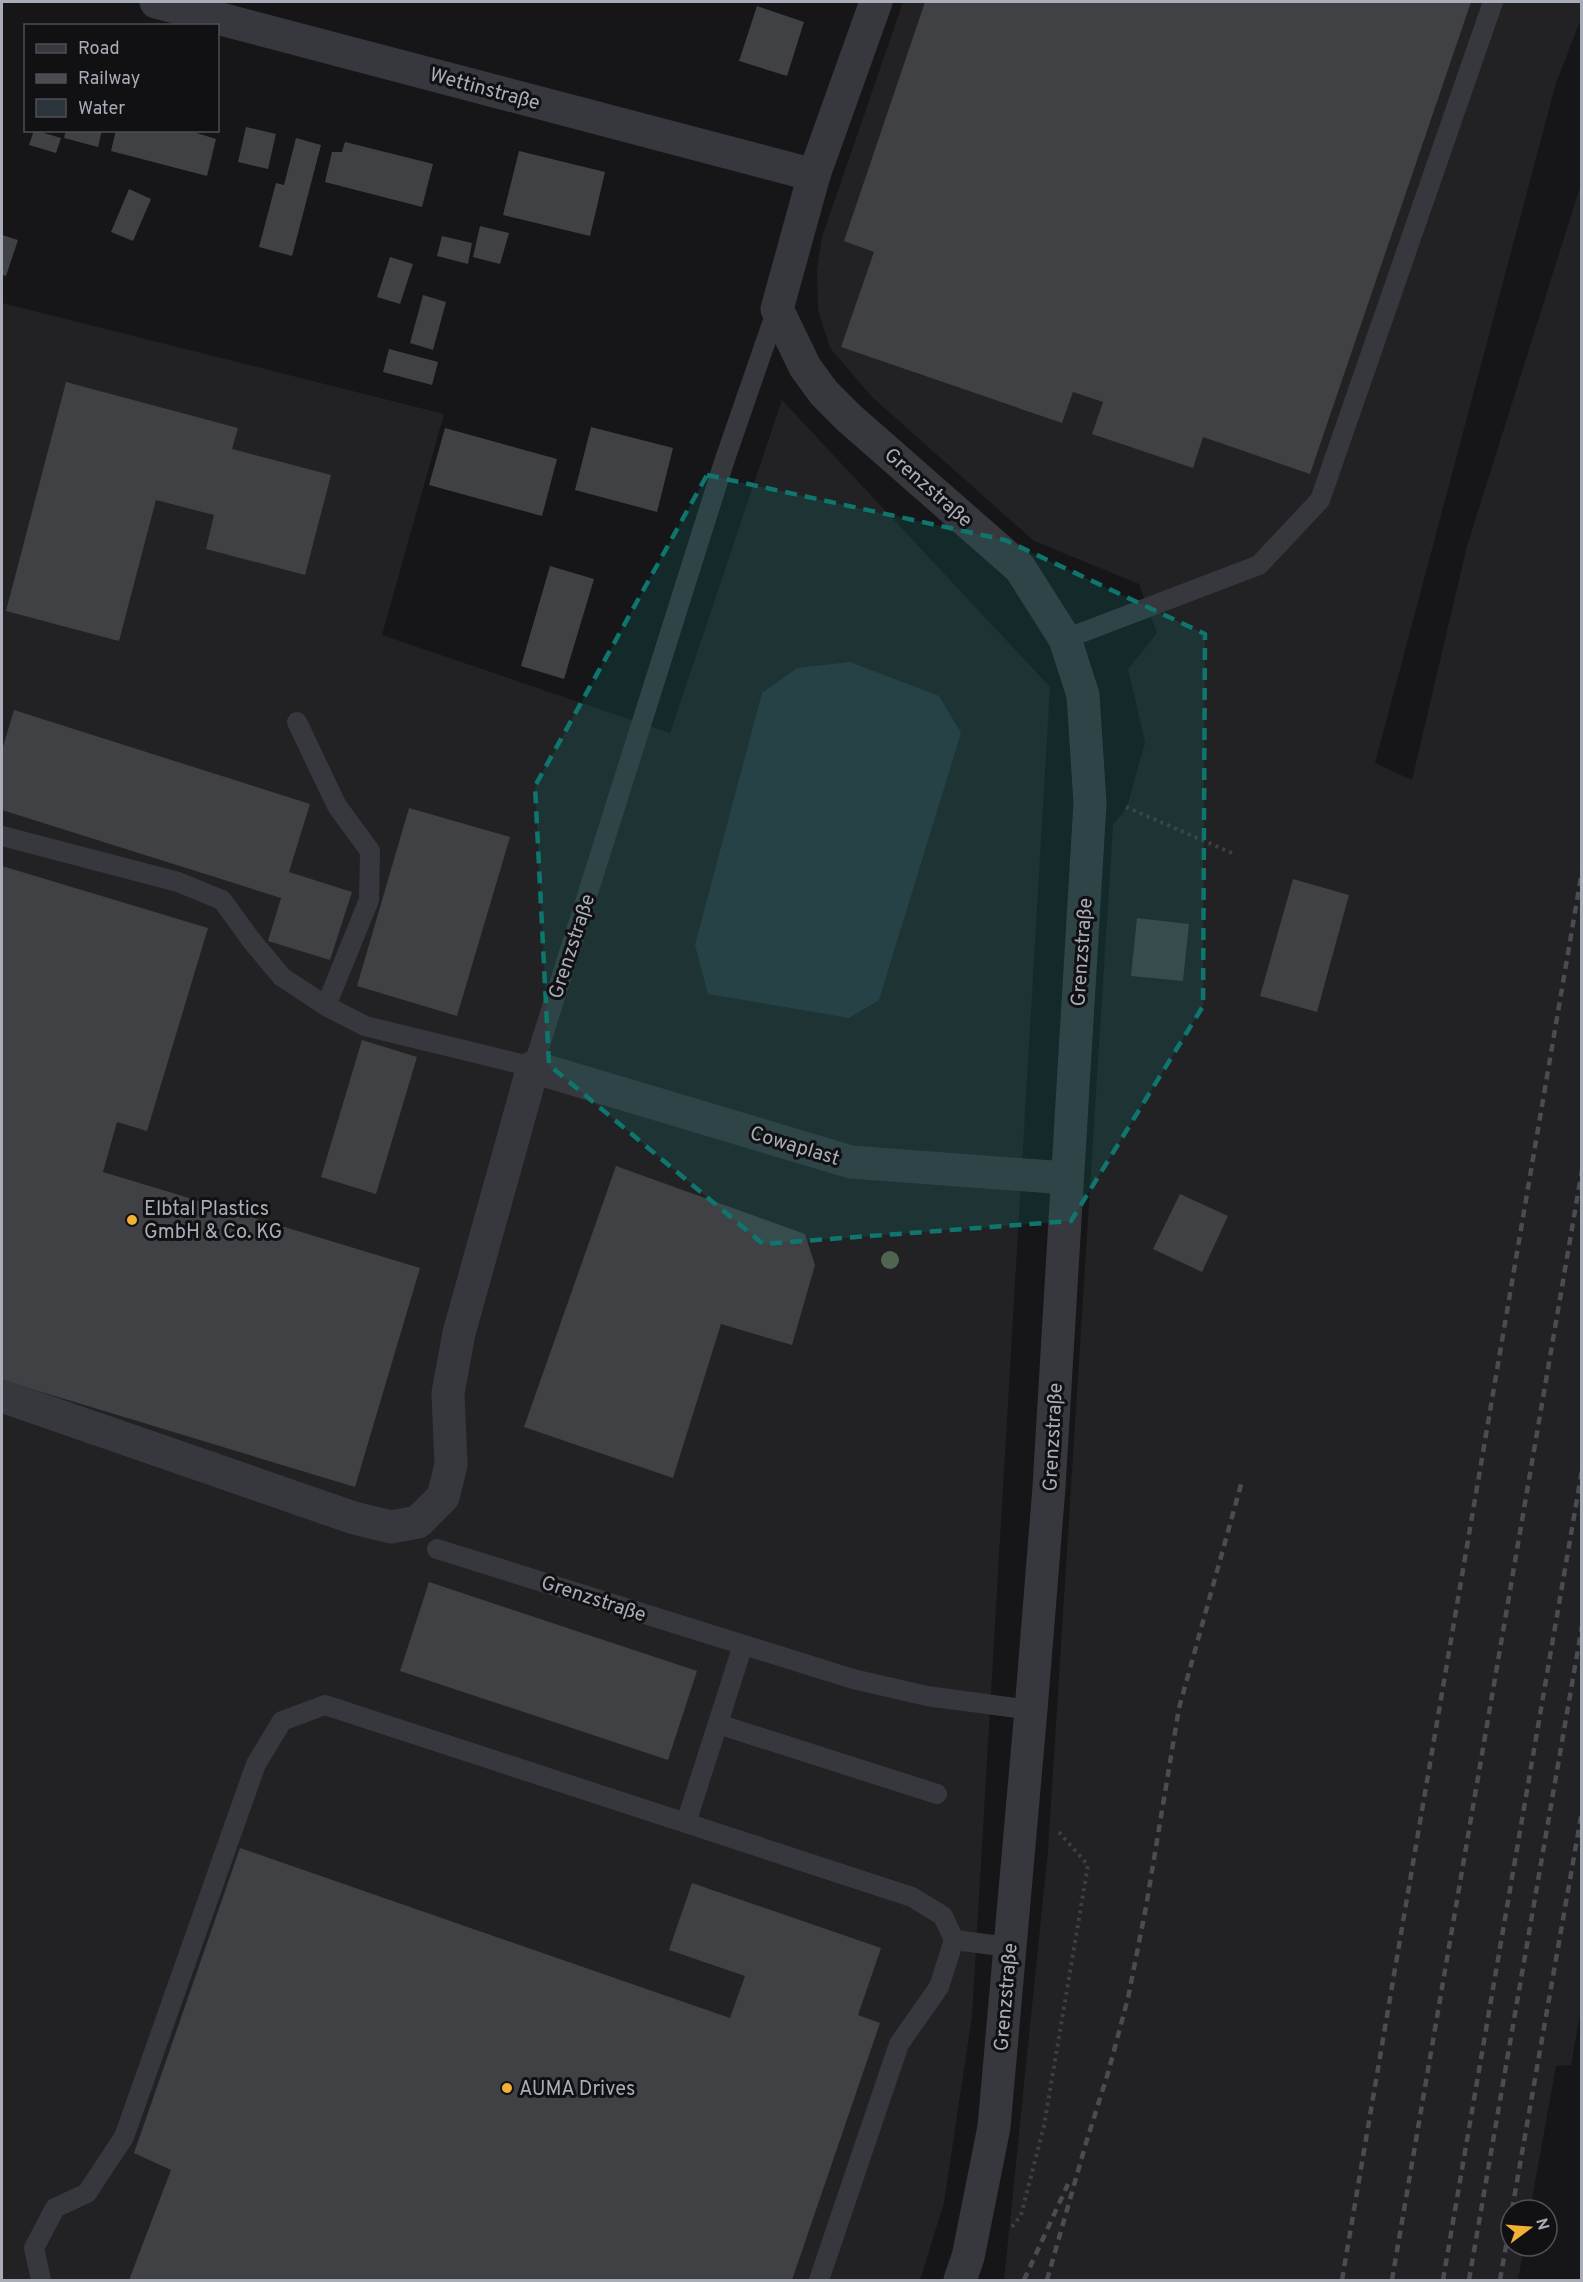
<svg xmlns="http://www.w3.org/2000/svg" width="1583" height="2282" font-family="Overpass,sans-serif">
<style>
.built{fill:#222225}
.water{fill:#2c353c}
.building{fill:#404145}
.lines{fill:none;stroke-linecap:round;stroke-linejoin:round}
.path{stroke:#3d3f44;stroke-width:4;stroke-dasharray:3 4.5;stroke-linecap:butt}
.service{stroke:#37383d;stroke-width:20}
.minor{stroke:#37383d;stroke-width:33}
.tertiary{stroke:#37383d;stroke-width:33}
.rail{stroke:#4a4c52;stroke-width:4.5;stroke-dasharray:8 6;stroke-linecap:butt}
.tree{fill:#506452}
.marked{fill:#0f766e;fill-opacity:0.2;stroke:#0f766e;stroke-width:4.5;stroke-dasharray:12 8;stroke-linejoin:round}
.poi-dot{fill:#f2b134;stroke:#111113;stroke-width:2}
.labels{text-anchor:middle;stroke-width:6;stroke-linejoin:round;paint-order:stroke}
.street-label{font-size:20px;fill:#a8adb8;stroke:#111113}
.poi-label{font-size:20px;fill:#a8adb8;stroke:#111113;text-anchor:start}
</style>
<rect width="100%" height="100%" fill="#161618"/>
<!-- built -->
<g class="built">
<path d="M 903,2 L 1581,2 L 1581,19 L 1556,83 L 1375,763 L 1412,780 L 1467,546 L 1581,184 L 1582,2004 L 1571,2065 L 1556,2066 L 1530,2210 L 1511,2210 L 1511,2246 L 1524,2246 L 1518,2280 L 1004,2280 L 1048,1850 L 1113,825 L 1127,807 L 1145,742 L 1128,669 L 1157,633 L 1139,584 L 1034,541 L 872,397 L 830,348 L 818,310 L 817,270 L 822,237 Z"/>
<path d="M 2,303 L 444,414 L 382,635 L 670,733 L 782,400 L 1050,687 L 972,2016 L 944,2203 L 920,2280 L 2,2280 Z"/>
</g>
<!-- water -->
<path class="water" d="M 850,662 L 939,696 L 961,733 L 879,1000 L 849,1018 L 708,994 L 695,945 L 762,693 L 797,668 Z"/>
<!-- building -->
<g class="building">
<path d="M 925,2 L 1471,2 L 1310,474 L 1203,437 L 1193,468 L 1092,434 L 1103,402 L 1073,392 L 1062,423 L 841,347 L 874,252 L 844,241 Z"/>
<path d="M 757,6 L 804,22 L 787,76 L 739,61 Z"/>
<path d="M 246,127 L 276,134 L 268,169 L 238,162 Z"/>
<path d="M 34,130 L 61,138 L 56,153 L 29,145 Z"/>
<path d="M 66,130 L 102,130 L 98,147 L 64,138 Z"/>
<path d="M 116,130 L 187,130 L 216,139 L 207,176 L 111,151 Z"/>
<path d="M 296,138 L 321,145 L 292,256 L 259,247 L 276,183 L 284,185 Z"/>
<path d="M 345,142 L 433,164 L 422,207 L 325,182 L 332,152 L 342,152 Z"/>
<path d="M 519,151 L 605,172 L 590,236 L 503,215 Z"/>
<path d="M 129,189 L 151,199 L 133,241 L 111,232 Z"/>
<path d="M 480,226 L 509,233 L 500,264 L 473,257 Z"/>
<path d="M 2,235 L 18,240 L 6,276 L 2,275 Z"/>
<path d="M 442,236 L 472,243 L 468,264 L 437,256 Z"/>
<path d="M 390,257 L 413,264 L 400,304 L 377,297 Z"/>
<path d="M 423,295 L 446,302 L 433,350 L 410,343 Z"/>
<path d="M 389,349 L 438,362 L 432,385 L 383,372 Z"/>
<path d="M 66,382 L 238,428 L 232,449 L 331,475 L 305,575 L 206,549 L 214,515 L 156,500 L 119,641 L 6,611 Z"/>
<path d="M 591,427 L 673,448 L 657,512 L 575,490 Z"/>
<path d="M 445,428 L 557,459 L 542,516 L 429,485 Z"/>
<path d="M 550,566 L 594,579 L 564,679 L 521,666 Z"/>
<path d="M 14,710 L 310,804 L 289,872 L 352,892 L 330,960 L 268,941 L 281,898 L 2,810 L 2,750 Z"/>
<path d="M 409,808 L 510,837 L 457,1016 L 357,986 Z"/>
<path d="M 2,866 L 208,928 L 147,1131 L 117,1122 L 103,1172 L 420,1268 L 355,1487 L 2,1380 Z"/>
<path d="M 1293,879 L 1349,895 L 1317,1012 L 1260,996 Z"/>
<path d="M 1137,918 L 1189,924 L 1183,981 L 1131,976 Z"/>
<path d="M 362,1040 L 417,1057 L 376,1194 L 321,1177 Z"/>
<path d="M 616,1166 L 805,1234 L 815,1265 L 792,1345 L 721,1324 L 673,1478 L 524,1427 Z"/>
<path d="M 1180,1194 L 1228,1216 L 1202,1272 L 1153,1249 Z"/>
<path d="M 429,1582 L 697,1671 L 668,1760 L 400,1671 Z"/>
<path d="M 240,1848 L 730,2018 L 745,1976 L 669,1950 L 692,1883 L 881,1948 L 858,2015 L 880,2023 L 792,2280 L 129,2280 L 171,2170 L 134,2153 Z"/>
</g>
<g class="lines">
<!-- path -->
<g class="path">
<path d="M 1126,807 L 1232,853"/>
<path d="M 1012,2227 L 1021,2215 L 1044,2126 L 1088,1865 L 1057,1830"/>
</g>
<!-- service -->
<g class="service">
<path d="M 1065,639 L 1259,565 L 1320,500 L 1493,2"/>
<path d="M 297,722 L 337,806 L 370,851 L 369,900 L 326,1006"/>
<path d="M 2,836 L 178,882 L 222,900 L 251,940 L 282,977 L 326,1006 L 365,1026 L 533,1067 L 724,462 L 777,309"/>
<path d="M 437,1549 L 853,1679 L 927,1696 L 1031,1710"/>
<path d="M 718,1724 L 937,1794"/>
<path d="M 686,1823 L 743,1645"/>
<path d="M 954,1940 L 1009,1947"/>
<path d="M 41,2280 L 34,2248 L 55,2208 L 87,2193 L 124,2137 L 256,1764 L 282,1721 L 325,1705 L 912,1897 L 943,1916 L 954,1940 L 939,1987 L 899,2044 L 819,2280"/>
</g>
<!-- minor -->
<g class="minor">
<path d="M 156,2 L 814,175"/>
<path d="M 2,1396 L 354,1518 L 391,1527 L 418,1522 L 443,1497 L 451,1465 L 448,1393 L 459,1333 L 533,1067 L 851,1162 L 1066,1178"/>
</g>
<!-- tertiary -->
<path class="tertiary" d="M 876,2 L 814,175 L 777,309 L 805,367 L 824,393 L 849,418 L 1020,568 L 1065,639 L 1083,695 L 1090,803 L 1049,1487 L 1031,1710 L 994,2127 L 968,2257 L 960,2280"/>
<!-- rail -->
<g class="rail">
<path d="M 1512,2210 L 1582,1811"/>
<path d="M 1024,2280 L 1068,2184"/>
<path d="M 1047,2280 L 1086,2143 L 1108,2073 L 1128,1998 L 1146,1907 L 1179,1708 L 1242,1481"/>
<path d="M 1342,2280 L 1582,871"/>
<path d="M 1392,2280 L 1582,1170"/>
<path d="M 1443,2280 L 1582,1470"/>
<path d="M 1469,2280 L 1582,1626"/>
<path d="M 1500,2280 L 1511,2218"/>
</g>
</g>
<!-- trees -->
<circle class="tree" cx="890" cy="1260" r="9"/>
<!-- marked area -->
<path class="marked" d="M 707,475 L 1005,540 L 1205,634 L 1203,1006 L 1071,1221 L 763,1244 L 549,1065 L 535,786 Z"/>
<!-- markers -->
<g class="poi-dot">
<circle cx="132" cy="1220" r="6"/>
<circle cx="507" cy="2088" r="6"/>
</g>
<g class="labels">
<!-- street labels -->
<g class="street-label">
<text transform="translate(485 88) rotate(15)" y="7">Wettinstraße</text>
<text transform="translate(929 487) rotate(41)" y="7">Grenzstraße</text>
<text transform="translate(571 946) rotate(-72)" y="7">Grenzstraße</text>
<text transform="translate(1081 952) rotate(-86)" y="7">Grenzstraße</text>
<text transform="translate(795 1145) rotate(17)" y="7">Cowaplast</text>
<text transform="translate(1052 1437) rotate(-87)" y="7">Grenzstraße</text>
<text transform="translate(594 1598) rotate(18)" y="7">Grenzstraße</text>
<text transform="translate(1005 1997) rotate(-85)" y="7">Grenzstraße</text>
</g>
<!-- poi labels -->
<g class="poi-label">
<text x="144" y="1215">Elbtal Plastics<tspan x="144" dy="23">GmbH &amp; Co. KG</tspan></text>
<text x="519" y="2095">AUMA Drives</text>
</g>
</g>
<!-- border -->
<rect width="1583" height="2282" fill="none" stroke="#a8adb8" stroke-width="6"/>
<!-- legend -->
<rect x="24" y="24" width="195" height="108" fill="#111113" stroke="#4d4f55" stroke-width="1.5"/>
<rect x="36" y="44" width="30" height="9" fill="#37383d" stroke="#4d4f55" stroke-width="1.5"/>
<text x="78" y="54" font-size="18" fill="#a8adb8">Road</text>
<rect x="36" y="74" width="30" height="9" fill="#4a4c52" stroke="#4d4f55" stroke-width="1.5"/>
<text x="78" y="84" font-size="18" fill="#a8adb8">Railway</text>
<rect x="36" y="99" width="30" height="18" fill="#2c353c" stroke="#4d4f55" stroke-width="1.5"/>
<text x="78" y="114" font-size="18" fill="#a8adb8">Water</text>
<!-- north arrow -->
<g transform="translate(1529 2228) rotate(74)"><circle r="28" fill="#111113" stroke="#4d4f55" stroke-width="1.5"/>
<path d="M0-4.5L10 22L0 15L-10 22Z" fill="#f2b134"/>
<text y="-9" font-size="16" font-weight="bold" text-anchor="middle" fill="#a8adb8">N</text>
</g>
</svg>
